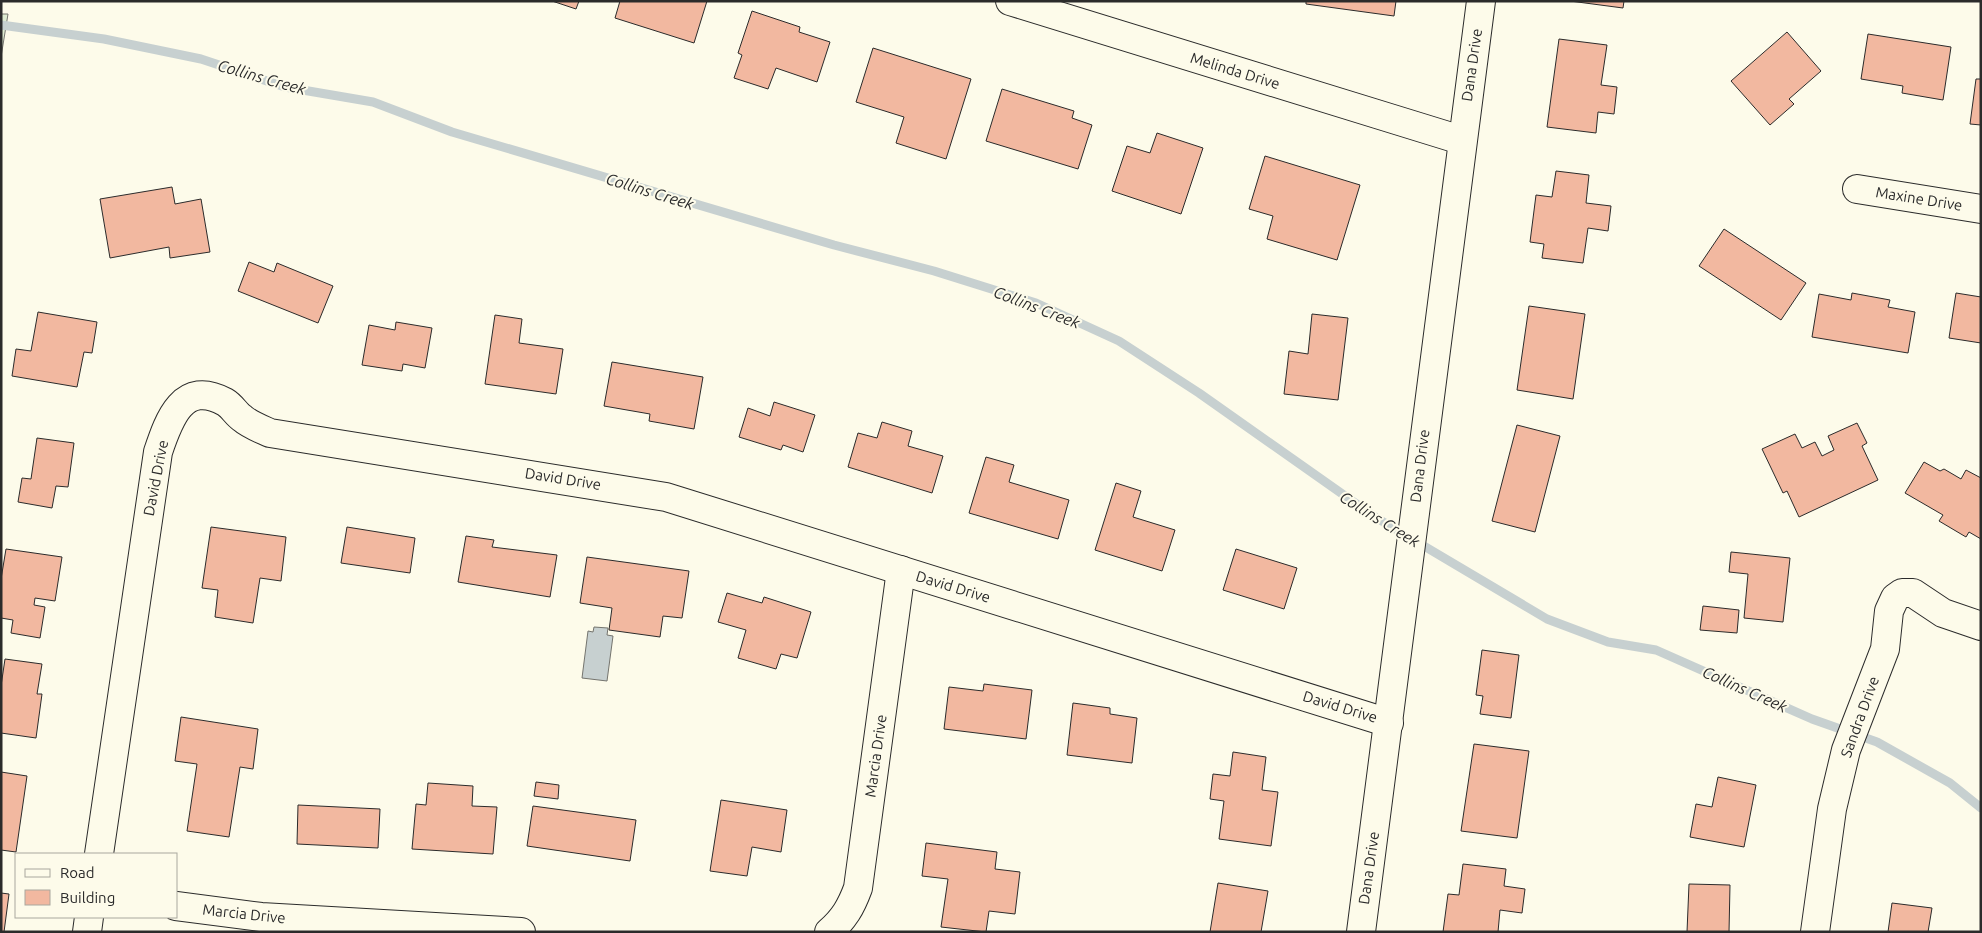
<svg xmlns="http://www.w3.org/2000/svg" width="1982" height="933" font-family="Ubuntu,sans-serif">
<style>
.green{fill:#deebd1;stroke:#74746e}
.water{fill:#c7d0d0;stroke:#74746e}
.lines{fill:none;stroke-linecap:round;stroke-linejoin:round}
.stream{stroke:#c7d0d0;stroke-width:9}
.building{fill:#f2b8a0;stroke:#2b2b2b}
.minor-casing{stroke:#2b2b2b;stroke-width:30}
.minor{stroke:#fdfbea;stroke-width:28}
.labels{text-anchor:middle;stroke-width:4;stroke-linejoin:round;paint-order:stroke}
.street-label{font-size:15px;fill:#2b2b2b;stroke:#fdfbea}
.water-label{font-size:16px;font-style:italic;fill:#2b2b2b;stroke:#fdfbea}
</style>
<rect width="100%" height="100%" fill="#fdfbea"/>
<!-- green -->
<path class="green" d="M 1,14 L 8,14 L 1,57 Z"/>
<!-- water -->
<path class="water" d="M 594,627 L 608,628 L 607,635 L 613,636 L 607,681 L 582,678 L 588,631 L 593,632 Z"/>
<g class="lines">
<!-- stream -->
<path class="stream" d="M 1,25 L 104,39 L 201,59 L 285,87 L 373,102 L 452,132 L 834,245 L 934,271 L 1036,303 L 1119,341 L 1199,393 L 1375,517 L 1547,619 L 1608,642 L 1656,650 L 1812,719 L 1877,742 L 1950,783 L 1981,808"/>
</g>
<!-- building -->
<g class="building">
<path d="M 552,1 L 579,1 L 576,9 Z"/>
<path d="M 620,1 L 707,1 L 694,43 L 615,18 Z"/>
<path d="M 1306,1 L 1396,1 L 1394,16 L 1306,4 Z"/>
<path d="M 1570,1 L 1624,1 L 1623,8 Z"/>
<path d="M 752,11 L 800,27 L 799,32 L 830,42 L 817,82 L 776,68 L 768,89 L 734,78 L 742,55 L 738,53 Z"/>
<path d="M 1787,32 L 1821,71 L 1789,99 L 1794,104 L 1770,125 L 1731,81 Z"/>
<path d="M 1868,34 L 1951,47 L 1943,100 L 1902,93 L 1903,86 L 1861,79 Z"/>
<path d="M 1559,39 L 1607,45 L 1601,85 L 1617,87 L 1614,114 L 1598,112 L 1596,133 L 1547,127 Z"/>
<path d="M 873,48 L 971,79 L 946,159 L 896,143 L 904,117 L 856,102 Z"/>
<path d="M 1976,79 L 1981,79 L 1981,125 L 1970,124 Z"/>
<path d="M 1002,89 L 1074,111 L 1072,118 L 1092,125 L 1078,169 L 986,141 Z"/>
<path d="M 1157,133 L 1203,148 L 1181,214 L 1112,191 L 1127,146 L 1150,153 Z"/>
<path d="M 1265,156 L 1360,185 L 1337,260 L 1267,239 L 1273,216 L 1249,209 Z"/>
<path d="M 1556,171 L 1589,175 L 1586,203 L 1611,206 L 1608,231 L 1588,228 L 1583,263 L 1542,258 L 1544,244 L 1530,242 L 1536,195 L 1552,197 Z"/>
<path d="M 172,187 L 175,204 L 201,199 L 210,252 L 170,258 L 169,247 L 110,258 L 100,199 Z"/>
<path d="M 1724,229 L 1806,283 L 1781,320 L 1699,266 Z"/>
<path d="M 249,262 L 274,272 L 277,263 L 333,286 L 318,323 L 238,291 Z"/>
<path d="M 1852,293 L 1890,300 L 1888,307 L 1915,312 L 1908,353 L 1812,337 L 1819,294 L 1851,300 Z"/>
<path d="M 1956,293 L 1981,297 L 1981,343 L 1949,338 Z"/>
<path d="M 1529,306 L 1585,314 L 1573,399 L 1517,390 Z"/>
<path d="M 38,312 L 97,322 L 92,353 L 84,352 L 77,387 L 12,376 L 16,349 L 31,351 Z"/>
<path d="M 1312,314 L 1348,318 L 1338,400 L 1284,394 L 1289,351 L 1308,354 Z"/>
<path d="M 495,315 L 522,319 L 519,343 L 563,349 L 556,394 L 485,384 Z"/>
<path d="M 396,322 L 432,328 L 425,368 L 403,364 L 402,371 L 362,365 L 369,325 L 395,330 Z"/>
<path d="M 612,362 L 703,377 L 694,429 L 649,421 L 650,414 L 604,406 Z"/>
<path d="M 774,402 L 815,415 L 803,452 L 783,445 L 781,450 L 739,437 L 748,408 L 770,416 Z"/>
<path d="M 882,422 L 912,431 L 908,446 L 943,456 L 932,493 L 848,467 L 858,433 L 877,438 Z"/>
<path d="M 1857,423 L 1867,443 L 1862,446 L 1878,480 L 1799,517 L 1787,491 L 1783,493 L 1762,449 L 1795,434 L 1802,448 L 1815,442 L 1822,456 L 1834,450 L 1828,436 Z"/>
<path d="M 1517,425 L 1560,436 L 1535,532 L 1492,521 Z"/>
<path d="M 37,438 L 74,443 L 68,487 L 56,486 L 52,508 L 18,502 L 22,478 L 31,479 Z"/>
<path d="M 986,457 L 1014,465 L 1009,482 L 1069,500 L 1058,539 L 969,513 Z"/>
<path d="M 1924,462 L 1940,471 L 1944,469 L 1961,479 L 1966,470 L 1981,478 L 1981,539 L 1969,532 L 1966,537 L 1939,521 L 1943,515 L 1905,493 Z"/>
<path d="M 1116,483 L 1141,491 L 1133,517 L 1175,530 L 1162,571 L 1095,550 Z"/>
<path d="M 211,527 L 286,537 L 281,581 L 260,578 L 253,623 L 215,617 L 218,590 L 202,588 Z"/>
<path d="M 347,527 L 415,538 L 410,573 L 341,563 Z"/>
<path d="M 466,536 L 494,540 L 492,547 L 557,555 L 550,597 L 458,582 Z"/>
<path d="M 6,549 L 62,557 L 55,601 L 35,598 L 34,605 L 45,607 L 40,638 L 11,633 L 13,620 L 1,618 L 1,579 Z"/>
<path d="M 1236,549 L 1297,568 L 1284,609 L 1223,590 Z"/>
<path d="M 1731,552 L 1790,558 L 1783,622 L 1744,618 L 1748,574 L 1729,572 Z"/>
<path d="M 587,557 L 689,571 L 682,618 L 663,616 L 660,637 L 609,630 L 612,608 L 580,603 Z"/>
<path d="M 727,593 L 762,603 L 764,597 L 811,612 L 797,658 L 781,654 L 776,669 L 738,658 L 746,630 L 718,622 Z"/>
<path d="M 1703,606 L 1739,610 L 1737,633 L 1700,630 Z"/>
<path d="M 1482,650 L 1519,655 L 1511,718 L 1480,714 L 1483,696 L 1476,695 Z"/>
<path d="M 5,659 L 42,664 L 37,694 L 42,694 L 36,738 L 1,733 L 1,686 Z"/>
<path d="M 984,684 L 1032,690 L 1026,739 L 944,729 L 949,687 L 983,691 Z"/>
<path d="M 1073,703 L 1110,708 L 1110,714 L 1137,718 L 1132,763 L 1067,755 Z"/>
<path d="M 181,717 L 258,729 L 253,769 L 240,767 L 229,837 L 187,831 L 197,764 L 175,761 Z"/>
<path d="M 1474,744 L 1529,751 L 1517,838 L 1461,831 Z"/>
<path d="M 1233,752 L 1266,757 L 1262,790 L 1278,792 L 1271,846 L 1219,839 L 1224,801 L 1210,799 L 1213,774 L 1230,776 Z"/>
<path d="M 1,772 L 27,776 L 16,852 L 1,850 Z"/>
<path d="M 1718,777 L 1756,785 L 1744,847 L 1690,837 L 1696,804 L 1712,807 Z"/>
<path d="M 536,782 L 559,785 L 558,799 L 534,796 Z"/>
<path d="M 428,783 L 473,786 L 472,806 L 497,807 L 493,854 L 412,849 L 416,804 L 426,805 Z"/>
<path d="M 721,800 L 787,810 L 781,852 L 752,847 L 747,876 L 710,871 Z"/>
<path d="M 298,805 L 380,809 L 378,848 L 297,844 Z"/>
<path d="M 533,806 L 636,820 L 630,861 L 527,846 Z"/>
<path d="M 926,843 L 997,852 L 995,869 L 1020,872 L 1015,914 L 989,911 L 986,932 L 941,927 L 948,879 L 922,876 Z"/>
<path d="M 1463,864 L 1506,869 L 1504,886 L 1525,889 L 1522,913 L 1500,910 L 1498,932 L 1443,932 L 1448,894 L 1459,895 Z"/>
<path d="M 1218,883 L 1268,891 L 1261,932 L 1210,932 Z"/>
<path d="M 1689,884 L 1730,885 L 1729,932 L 1687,932 Z"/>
<path d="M 1,893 L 9,894 L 4,932 L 1,932 Z"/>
<path d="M 1892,903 L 1932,908 L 1928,932 L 1888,932 Z"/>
</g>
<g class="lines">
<!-- minor casing -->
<g class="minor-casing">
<g id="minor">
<path d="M 1010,1 L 1461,140"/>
<path d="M 1857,189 L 1981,209"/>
<path d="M 99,854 L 158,452 C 169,419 183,379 225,402 C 232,406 236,414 242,418 C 250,425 261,429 270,433 L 666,497 L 1389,723"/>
<path d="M 176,906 L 261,917 L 521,932"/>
<path d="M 87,932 L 89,917"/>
<path d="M 829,932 C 844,919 851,907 858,888 L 901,570"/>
<path d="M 1361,932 L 1481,1"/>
<path d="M 1815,932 L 1832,809 L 1846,750 L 1885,649 L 1889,611 L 1895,598 L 1902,593 L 1913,593 L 1943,613 L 1981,626"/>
</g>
</g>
<!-- minor -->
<use href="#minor" class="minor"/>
</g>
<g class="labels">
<!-- street labels -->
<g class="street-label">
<text transform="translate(1472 65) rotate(-82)" y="5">Dana Drive</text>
<text transform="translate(1235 71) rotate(17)" y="5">Melinda Drive</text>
<text transform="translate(1919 199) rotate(9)" y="5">Maxine Drive</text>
<text transform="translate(1420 466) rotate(-83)" y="5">Dana Drive</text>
<text transform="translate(156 478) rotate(-79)" y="5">David Drive</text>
<text transform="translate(563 479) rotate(9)" y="5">David Drive</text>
<text transform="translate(953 587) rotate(17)" y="5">David Drive</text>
<text transform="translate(1340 707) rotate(17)" y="5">David Drive</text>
<text transform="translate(1860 717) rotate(-70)" y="5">Sandra Drive</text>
<text transform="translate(876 756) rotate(-82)" y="5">Marcia Drive</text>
<text transform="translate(1369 868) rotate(-82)" y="5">Dana Drive</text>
<text transform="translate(244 914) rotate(6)" y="5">Marcia Drive</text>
</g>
<!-- water labels -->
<g class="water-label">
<text transform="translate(262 77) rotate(16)" y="6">Collins Creek</text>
<text transform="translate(650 191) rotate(17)" y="6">Collins Creek</text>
<text transform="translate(1037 307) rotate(21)" y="6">Collins Creek</text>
<text transform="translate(1380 519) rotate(32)" y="6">Collins Creek</text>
<text transform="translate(1745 689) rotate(24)" y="6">Collins Creek</text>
</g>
</g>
<!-- border -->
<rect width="1982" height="933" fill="none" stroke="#2b2b2b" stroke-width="5"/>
<!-- legend -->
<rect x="15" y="853" width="162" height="65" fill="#fdfbea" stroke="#a9a89e"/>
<rect x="25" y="869" width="25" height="8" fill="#fdfbea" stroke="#a9a89e"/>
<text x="60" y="878" font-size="15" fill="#2b2b2b">Road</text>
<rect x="25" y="890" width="25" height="15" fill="#f2b8a0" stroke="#a9a89e"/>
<text x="60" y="903" font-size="15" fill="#2b2b2b">Building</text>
</svg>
